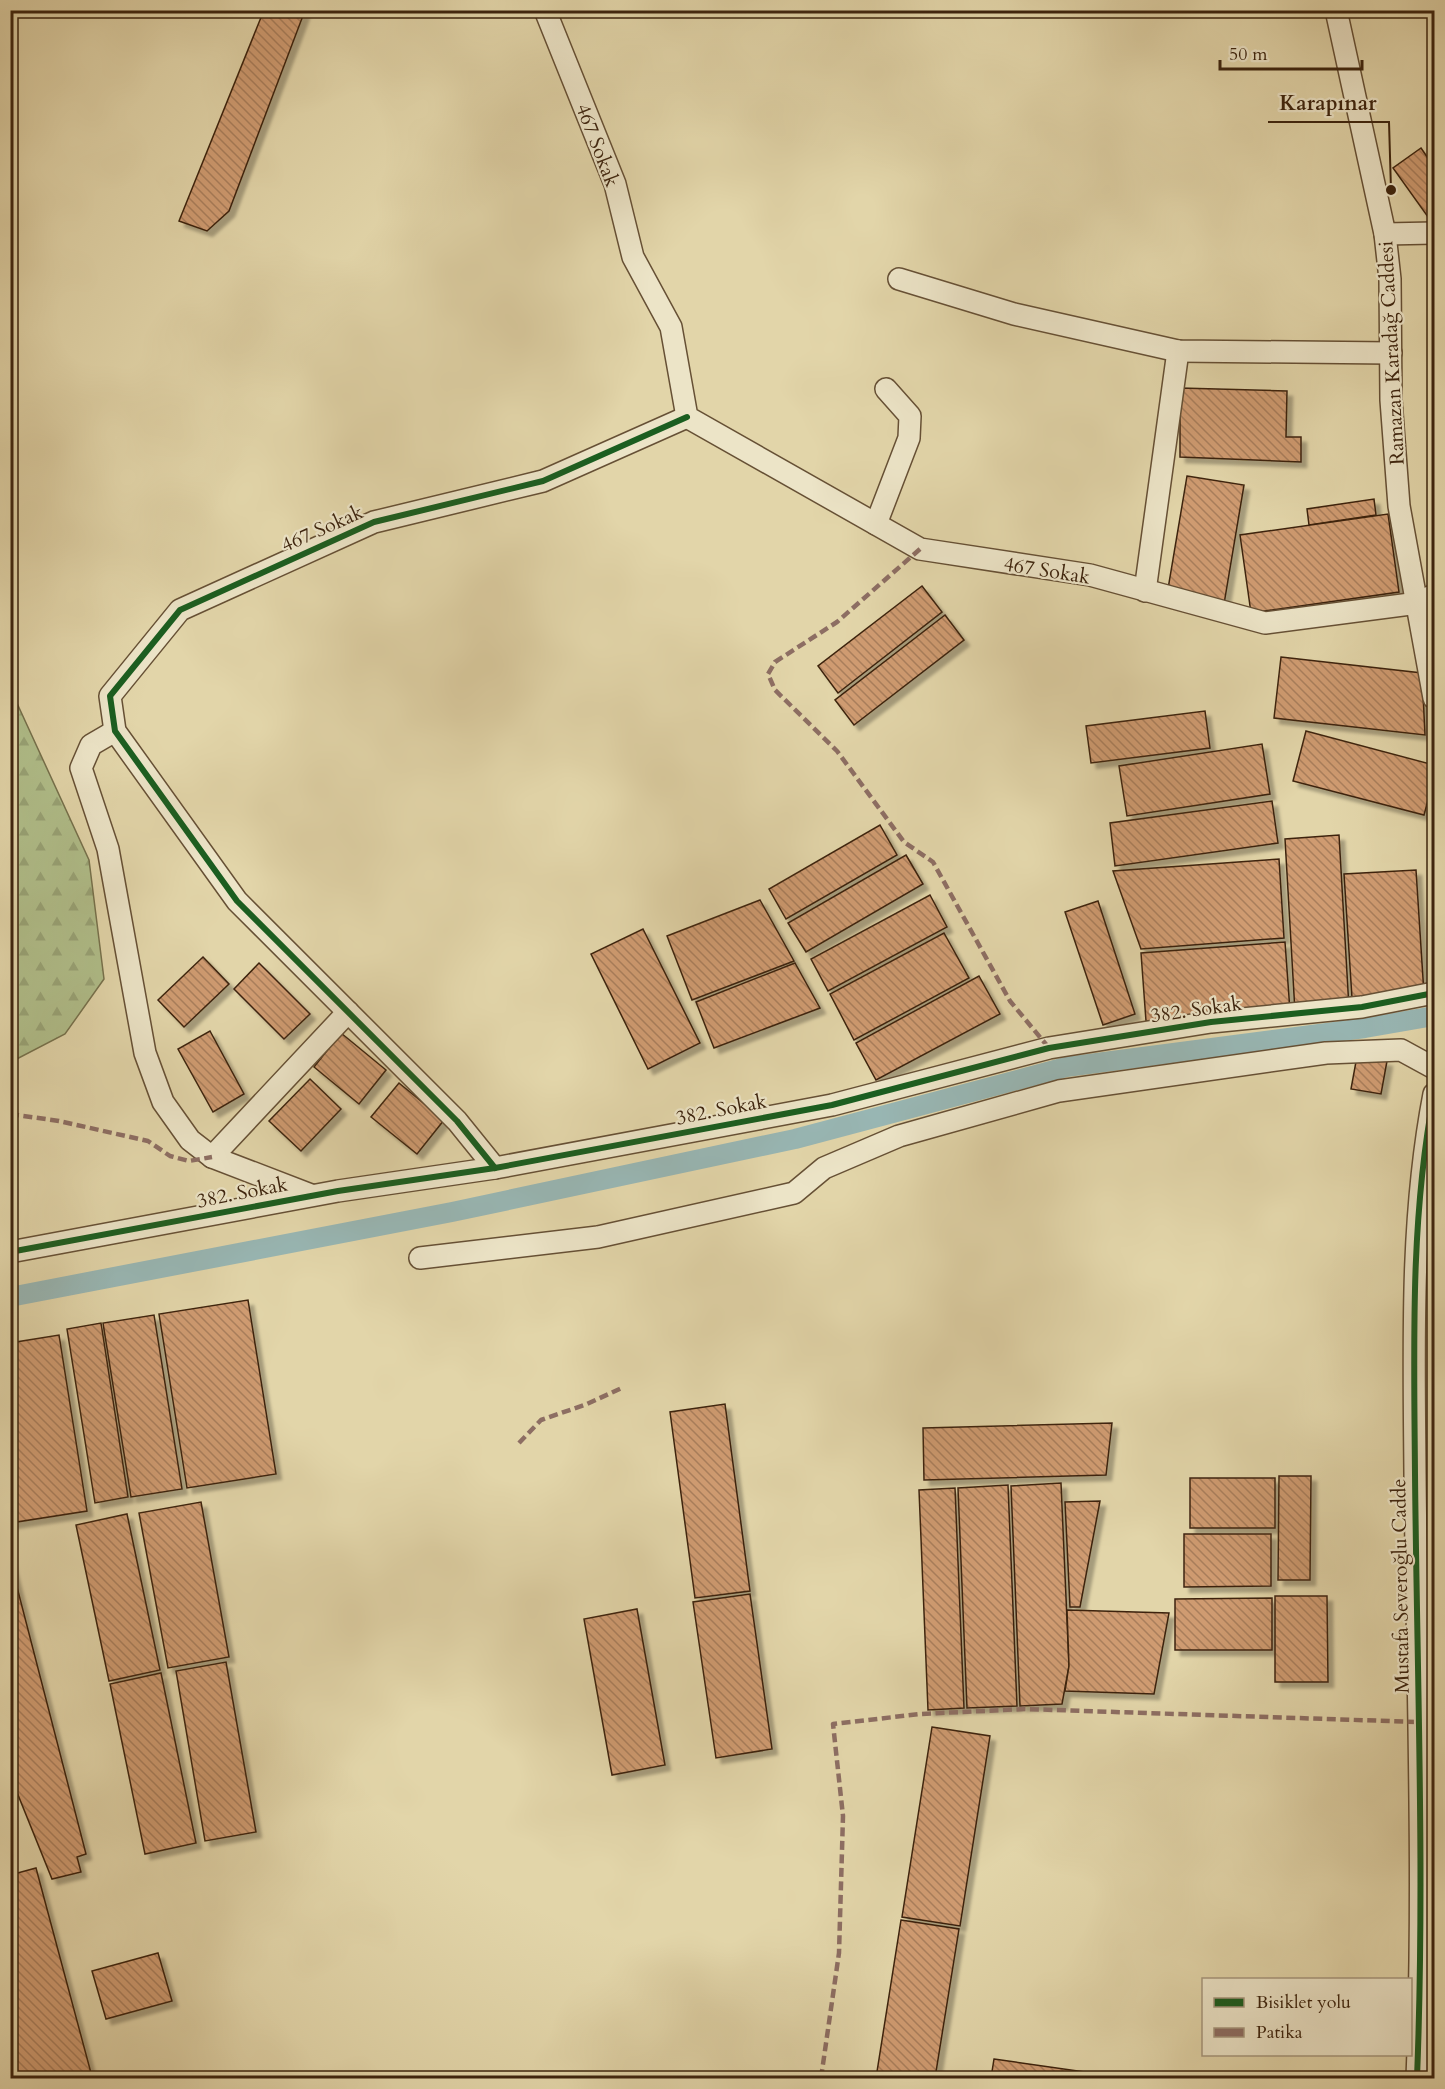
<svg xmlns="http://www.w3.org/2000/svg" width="1445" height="2089" font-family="Cardo,serif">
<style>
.forest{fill:url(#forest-firs);stroke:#76714c;stroke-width:1.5}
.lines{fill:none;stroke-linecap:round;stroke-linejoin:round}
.canal{stroke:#98b6b3;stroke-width:20}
.building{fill:url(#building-back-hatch);stroke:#3d240e;stroke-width:1.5;filter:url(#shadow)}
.street-casing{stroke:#665035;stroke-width:24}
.street{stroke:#ece4c7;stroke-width:21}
.quiet{stroke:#8d6e63;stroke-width:4.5;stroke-dasharray:9 4.5;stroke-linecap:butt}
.cycleway-casing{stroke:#ece4c7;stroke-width:10}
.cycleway{stroke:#1b5e20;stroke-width:6}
.labels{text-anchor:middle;stroke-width:4.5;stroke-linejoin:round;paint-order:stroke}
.street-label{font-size:20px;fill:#3d240e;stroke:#ece4c7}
.leader{fill:none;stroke:#3d240e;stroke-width:2}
.callout-dot{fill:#3d240e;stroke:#ece4c7;stroke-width:2}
.callout-label{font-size:21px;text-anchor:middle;font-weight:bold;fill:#3d240e;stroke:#ece4c7;stroke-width:4.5;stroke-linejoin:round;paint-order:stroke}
</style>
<defs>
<pattern id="forest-firs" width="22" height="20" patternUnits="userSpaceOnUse" patternTransform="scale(1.5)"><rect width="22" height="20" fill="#b0be8a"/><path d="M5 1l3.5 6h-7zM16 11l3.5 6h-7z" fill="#98a376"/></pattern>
<pattern id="building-back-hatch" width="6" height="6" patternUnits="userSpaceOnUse" patternTransform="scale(1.5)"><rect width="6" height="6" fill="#cf9b71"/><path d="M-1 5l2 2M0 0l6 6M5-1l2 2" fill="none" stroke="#a97e5b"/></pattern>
<filter id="shadow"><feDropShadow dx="5.5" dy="5.5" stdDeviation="1.5" flood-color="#0004"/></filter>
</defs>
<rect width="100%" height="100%" fill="#e2d5a9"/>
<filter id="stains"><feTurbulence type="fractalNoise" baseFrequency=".00333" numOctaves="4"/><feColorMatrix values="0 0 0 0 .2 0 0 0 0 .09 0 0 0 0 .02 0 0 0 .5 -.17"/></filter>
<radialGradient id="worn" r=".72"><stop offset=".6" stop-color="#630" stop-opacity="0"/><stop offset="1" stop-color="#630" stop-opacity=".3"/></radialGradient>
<!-- forest -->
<path class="forest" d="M 10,688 L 89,860 L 104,979 L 65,1034 L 11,1062 Z"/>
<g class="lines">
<!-- canal -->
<path class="canal" d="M 10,1297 L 452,1212 L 795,1139 L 1066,1067 L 1365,1028 L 1434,1016"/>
</g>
<!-- building -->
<g class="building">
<path d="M 264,10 L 304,13 L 229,211 L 207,231 L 179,221 Z"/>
<path d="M 1421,148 L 1434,167 L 1434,212 L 1428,217 L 1393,168 Z"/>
<path d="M 1180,388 L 1287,391 L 1286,437 L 1301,437 L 1301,462 L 1180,457 Z"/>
<path d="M 1187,476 L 1244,485 L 1224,604 L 1167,595 Z"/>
<path d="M 1374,499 L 1376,515 L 1309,525 L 1307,509 Z"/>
<path d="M 1388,514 L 1399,592 L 1251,613 L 1240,535 Z"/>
<path d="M 922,586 L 942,612 L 838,693 L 818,666 Z"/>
<path d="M 945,615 L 964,640 L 854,725 L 835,700 Z"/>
<path d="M 1281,657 L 1422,673 L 1425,735 L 1274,718 Z"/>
<path d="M 1205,711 L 1210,748 L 1091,763 L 1086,726 Z"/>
<path d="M 1306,731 L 1434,765 L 1434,778 L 1424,815 L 1293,781 Z"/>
<path d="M 1262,744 L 1270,794 L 1127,816 L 1119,766 Z"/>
<path d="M 1272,801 L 1278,843 L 1115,866 L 1110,823 Z"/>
<path d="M 880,825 L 897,855 L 786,919 L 769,889 Z"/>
<path d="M 1339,835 L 1349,1008 L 1295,1012 L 1285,839 Z"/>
<path d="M 906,855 L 923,884 L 806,952 L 788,923 Z"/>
<path d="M 1279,859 L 1284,938 L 1141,949 L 1113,871 Z"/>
<path d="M 1416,870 L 1424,994 L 1352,998 L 1344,874 Z"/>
<path d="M 930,895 L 947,927 L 828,991 L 811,959 Z"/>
<path d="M 760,900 L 794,961 L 692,1000 L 667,936 Z"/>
<path d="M 1098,901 L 1135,1014 L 1103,1025 L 1065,912 Z"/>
<path d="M 643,929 L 700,1043 L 648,1069 L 591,954 Z"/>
<path d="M 944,933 L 969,978 L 854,1040 L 830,994 Z"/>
<path d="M 1285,942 L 1290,1011 L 1146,1021 L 1141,953 Z"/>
<path d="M 203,957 L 229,984 L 184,1027 L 158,1000 Z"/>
<path d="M 259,963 L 310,1014 L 284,1039 L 234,989 Z"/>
<path d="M 795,963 L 820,1008 L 714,1048 L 696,1002 Z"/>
<path d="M 979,976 L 1000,1014 L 876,1080 L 856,1043 Z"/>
<path d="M 210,1031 L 244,1094 L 213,1112 L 178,1049 Z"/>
<path d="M 341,1033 L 386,1070 L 359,1104 L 314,1067 Z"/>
<path d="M 1357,1056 L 1387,1061 L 1381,1094 L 1351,1089 Z"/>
<path d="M 310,1079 L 341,1109 L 301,1151 L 269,1121 Z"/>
<path d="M 399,1083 L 444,1120 L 417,1154 L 371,1117 Z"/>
<path d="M 248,1300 L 276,1474 L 187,1488 L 159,1314 Z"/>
<path d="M 154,1315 L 182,1489 L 131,1497 L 103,1323 Z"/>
<path d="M 101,1323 L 128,1497 L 95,1503 L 67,1329 Z"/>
<path d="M 59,1335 L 87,1511 L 10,1523 L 10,1343 Z"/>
<path d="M 725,1404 L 750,1591 L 695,1598 L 670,1412 Z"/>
<path d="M 1112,1423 L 1106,1475 L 924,1480 L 923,1428 Z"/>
<path d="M 1279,1476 L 1311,1476 L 1310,1580 L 1278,1580 Z"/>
<rect x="1190" y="1478" width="85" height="50"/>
<path d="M 1061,1483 L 1069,1666 L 1062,1704 L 1020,1706 L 1011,1486 Z"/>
<path d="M 1008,1485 L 1017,1706 L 967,1708 L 958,1488 Z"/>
<path d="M 955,1488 L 964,1708 L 928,1710 L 919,1490 Z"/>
<path d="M 1100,1501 L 1080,1607 L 1070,1607 L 1065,1502 Z"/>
<path d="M 201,1502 L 229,1657 L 168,1668 L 139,1513 Z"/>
<path d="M 127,1514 L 160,1670 L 109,1681 L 76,1525 Z"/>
<path d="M 1184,1534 L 1271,1534 L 1271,1586 L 1184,1587 Z"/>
<path d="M 10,1560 L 86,1854 L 77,1857 L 81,1872 L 52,1879 L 10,1775 Z"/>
<path d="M 750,1594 L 772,1749 L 716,1758 L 693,1602 Z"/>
<path d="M 1275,1596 L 1327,1596 L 1328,1682 L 1275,1682 Z"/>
<path d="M 1272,1598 L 1272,1650 L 1175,1650 L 1175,1599 Z"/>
<path d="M 637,1609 L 665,1765 L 612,1775 L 584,1619 Z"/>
<path d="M 1067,1610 L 1169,1613 L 1154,1694 L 1065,1691 L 1069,1666 Z"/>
<path d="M 226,1662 L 256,1832 L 205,1841 L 176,1671 Z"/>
<path d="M 161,1673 L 196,1843 L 145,1854 L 110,1684 Z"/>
<path d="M 932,1727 L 990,1736 L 960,1926 L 902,1917 Z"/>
<path d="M 36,1868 L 91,2073 L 72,2078 L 17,2078 L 10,2056 L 10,1875 Z"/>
<path d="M 901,1920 L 959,1929 L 935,2078 L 876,2078 Z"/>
<path d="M 158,1953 L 172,2001 L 106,2019 L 92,1971 Z"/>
<path d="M 994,2059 L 1127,2078 L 991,2078 Z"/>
</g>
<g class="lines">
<!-- street casing -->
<g class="street-casing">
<g id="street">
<path d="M 545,10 L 615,184 L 633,257 L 671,327 L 687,417 L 920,549 L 1090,575 L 1265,623 L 1418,603 L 1434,595"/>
<path d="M 1336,10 L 1385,234 L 1390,279 L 1391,400 L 1399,506 L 1434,698"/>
<path d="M 1385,234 L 1434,233"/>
<path d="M 899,279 L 1014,314 L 1178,351 L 1391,353"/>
<path d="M 876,524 L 909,438 L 910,416 L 886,389"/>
<path d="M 1145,591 L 1178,351"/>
<path d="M 115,731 L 91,745 L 81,768 L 108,849 L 145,1053 L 163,1102 L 190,1140 L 212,1157 L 311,1195"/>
<path d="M 212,1157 L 348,1012"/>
<path d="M 495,1168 L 457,1121 L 237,901 L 115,731 L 110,696 L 180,610 L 374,522 L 543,481 L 687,417"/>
<path d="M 10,1252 L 338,1191 L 495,1168 L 832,1105 L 1049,1048 L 1211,1022 L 1362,1007 L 1434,993"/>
<path d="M 420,1258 L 598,1237 L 794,1193 L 824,1168 L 899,1136 L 1059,1091 L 1326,1053 L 1401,1050 L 1434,1068"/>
<path d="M 1417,2078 C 1425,1877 1417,1676 1415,1474 C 1414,1347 1410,1219 1434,1094"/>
</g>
</g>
<!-- street -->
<use href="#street" class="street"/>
<!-- quiet -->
<g class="quiet">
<path d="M 920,549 L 837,622 L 775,662 L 768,674 L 775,690 L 837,751 L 904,842 L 933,862 L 1010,1001 L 1049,1048"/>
<path d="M 10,1114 L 59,1121 L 148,1141 L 170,1156 L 189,1161 L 212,1157"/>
<path d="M 519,1443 L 541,1420 L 587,1404 L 624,1387"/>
<path d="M 821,2078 L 839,1953 L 843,1816 L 833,1724 L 920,1714 L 1025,1709 L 1418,1722"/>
</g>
<!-- cycleway casing -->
<g class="cycleway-casing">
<g id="cycleway">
<path d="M 495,1168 L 457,1121 L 237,901 L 115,731 L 110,696 L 180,610 L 374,522 L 543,481 L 687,417"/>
<path d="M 10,1252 L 338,1191 L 495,1168 L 832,1105 L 1049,1048 L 1211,1022 L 1362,1007 L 1434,993"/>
<path d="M 1417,2078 C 1425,1877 1417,1676 1415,1474 C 1414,1347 1410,1219 1434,1094"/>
</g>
</g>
<!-- cycleway -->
<use href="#cycleway" class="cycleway"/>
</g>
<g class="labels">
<!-- street labels -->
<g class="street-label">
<text transform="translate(598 145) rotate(69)" y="7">467 Sokak</text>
<text transform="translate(1391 353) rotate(-93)" y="7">Ramazan Karadağ Caddesi</text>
<text transform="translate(322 528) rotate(-24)" y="7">467 Sokak</text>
<text transform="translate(1047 570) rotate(9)" y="7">467 Sokak</text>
<text transform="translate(1196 1009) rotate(-8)" y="7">382. Sokak</text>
<text transform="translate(721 1109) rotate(-11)" y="7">382. Sokak</text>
<text transform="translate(242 1192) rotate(-11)" y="7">382. Sokak</text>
<text transform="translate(1400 1586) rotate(-91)" y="7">Mustafa Severoğlu Cadde</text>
</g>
</g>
<!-- callouts -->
<path class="leader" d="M1391 190L1389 122H1268"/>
<circle class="callout-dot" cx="1391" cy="190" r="6"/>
<g class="callout-label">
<text x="1328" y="110">Karapınar</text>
</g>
<!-- margin -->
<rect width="1445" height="2089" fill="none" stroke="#e2d5a9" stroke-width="36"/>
<rect x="12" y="12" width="1421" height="2065" fill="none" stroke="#3d240e" stroke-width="3"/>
<rect x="18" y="18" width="1409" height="2053" fill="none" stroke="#3d240e" stroke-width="1.5"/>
<!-- legend -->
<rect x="1202" y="1978" width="210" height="78" fill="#ece4c7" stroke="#a6977d" stroke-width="1.5"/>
<rect x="1214" y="1998" width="30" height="9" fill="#1b5e20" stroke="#a6977d" stroke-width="1.5"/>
<text x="1256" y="2008" font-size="18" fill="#3d240e">Bisiklet yolu</text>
<rect x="1214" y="2028" width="30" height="9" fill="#8d6e63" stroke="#a6977d" stroke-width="1.5"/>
<text x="1256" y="2038" font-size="18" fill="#3d240e">Patika</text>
<!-- scale -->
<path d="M1220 60v9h142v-9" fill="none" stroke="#3d240e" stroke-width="3"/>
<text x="1229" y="60" font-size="18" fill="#3d240e" stroke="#ece4c7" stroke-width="4.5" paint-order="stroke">50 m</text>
<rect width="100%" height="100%" filter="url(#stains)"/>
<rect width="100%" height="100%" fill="url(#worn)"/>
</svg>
